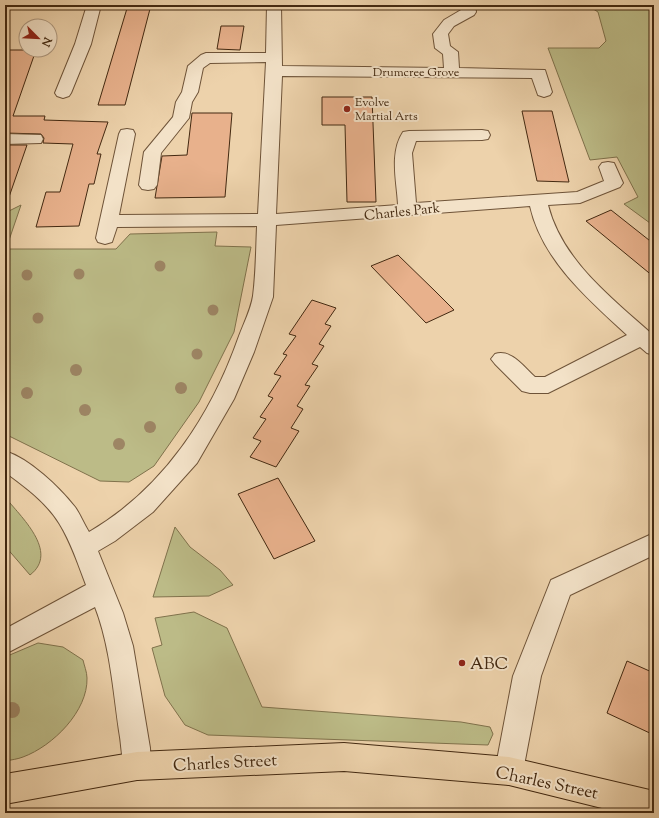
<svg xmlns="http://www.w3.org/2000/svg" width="659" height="818" font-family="'Sorts Mill Goudy',serif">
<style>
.green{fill:#bcbb87;stroke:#80724c}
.building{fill:#e8b18c;stroke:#432911}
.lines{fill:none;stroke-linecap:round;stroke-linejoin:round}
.minor-casing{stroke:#6e5338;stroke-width:2}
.major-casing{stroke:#432911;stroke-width:2}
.minor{fill:#f3e2c8;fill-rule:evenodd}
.major{fill:#edd2ab;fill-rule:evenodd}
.tree{fill:#9d8564}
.poi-dot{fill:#8f2418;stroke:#f3e2c8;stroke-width:1.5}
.labels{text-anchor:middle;stroke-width:4;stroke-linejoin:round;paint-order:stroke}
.far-street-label{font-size:12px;fill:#432911;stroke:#f3e2c8}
.far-poi-label{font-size:12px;fill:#432911;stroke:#f3e2c8;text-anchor:start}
.street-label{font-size:14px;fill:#432911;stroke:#f3e2c8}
.near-poi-label{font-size:17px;fill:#432911;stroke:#f3e2c8;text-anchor:start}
.near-street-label{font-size:17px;fill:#432911;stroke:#f3e2c8}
</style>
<rect width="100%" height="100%" fill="#edd2ab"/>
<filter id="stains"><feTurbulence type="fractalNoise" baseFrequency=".005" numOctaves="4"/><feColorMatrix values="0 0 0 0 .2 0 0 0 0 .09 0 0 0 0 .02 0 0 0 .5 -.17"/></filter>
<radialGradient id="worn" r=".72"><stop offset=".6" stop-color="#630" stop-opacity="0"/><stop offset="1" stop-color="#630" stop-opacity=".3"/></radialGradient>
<!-- green -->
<g class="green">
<path d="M 587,5 L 654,5 L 654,226 L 624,204 L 638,197 L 617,157 L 590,160 L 548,48 L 599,48 L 606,41 L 598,12 Z"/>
<path d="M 21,205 L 6,249 L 116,249 L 130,234 L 217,232 L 215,246 L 251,247 L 234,332 L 199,402 L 154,466 L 129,482 L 100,481 L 5,434 L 5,213 Z"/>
<path d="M 5,497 C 20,516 60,552 30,575 L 5,546 Z"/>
<path d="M 175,527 L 190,547 L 220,570 L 233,585 L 209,596 L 153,597 Z"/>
<path d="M 194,612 L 227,628 L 262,707 L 461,722 L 490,727 L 493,734 L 488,745 L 208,735 L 185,725 L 165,696 L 152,648 L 162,645 L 155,618 Z"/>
<path d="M 38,643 L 63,647 L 83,660 C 84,665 87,672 87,678 C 88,711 53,746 23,757 C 18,759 11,760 5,761 L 5,657 Z"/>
</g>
<!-- building -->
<g class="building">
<path d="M 128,5 L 151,5 L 125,105 L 98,105 Z"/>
<path d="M 221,26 L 244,26 L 240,50 L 217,49 Z"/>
<path d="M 8,50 L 36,50 L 13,116 L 45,116 L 44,120 L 108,122 L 97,154 L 101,154 L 94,184 L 89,184 L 79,226 L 36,227 L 46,192 L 60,192 L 73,144 L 43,143 L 44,138 L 41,134 L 5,133 L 5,60 Z"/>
<path d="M 322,97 L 372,97 L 376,202 L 347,202 L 345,125 L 322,125 Z"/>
<path d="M 522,111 L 552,111 L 569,182 L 537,181 Z"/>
<path d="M 192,113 L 232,113 L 225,197 L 155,198 L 162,156 L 187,155 Z"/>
<path d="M 5,145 L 27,145 L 9,197 L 5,197 Z"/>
<path d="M 611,210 L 654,244 L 654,277 L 586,221 Z"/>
<path d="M 398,255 L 435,291 L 454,310 L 426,323 L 371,266 Z"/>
<path d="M 312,300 L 336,308 L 325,324 L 331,326 L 319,344 L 324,346 L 312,364 L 318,366 L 305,385 L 310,386 L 297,406 L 303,409 L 291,428 L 299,431 L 276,467 L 250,457 L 261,441 L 253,438 L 266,419 L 260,417 L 273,398 L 268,396 L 281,376 L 274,374 L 287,355 L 283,354 L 296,336 L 289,334 Z"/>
<path d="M 278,478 L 315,541 L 274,559 L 238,494 Z"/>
<path d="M 627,661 L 654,673 L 654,735 L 607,713 Z"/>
</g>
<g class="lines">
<!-- minor casing -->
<g class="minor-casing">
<g id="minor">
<path d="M 87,5 L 101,5 L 91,44 L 71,93 L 69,96 L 63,98 L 57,96 L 55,93 L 75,44 Z"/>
<path d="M 267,5 L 281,5 L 282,66 L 444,68 L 443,54 L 435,48 L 433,34 L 444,20 L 461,10 L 461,5 L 475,5 L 476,12 L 474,15 L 454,26 L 448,34 L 450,46 L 458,52 L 459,68 L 545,70 L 552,92 L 550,95 L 544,97 L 538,95 L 532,78 L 282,76 L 276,214 L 398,205 C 397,182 389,153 403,132 L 409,131 L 482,130 L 488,131 L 490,135 L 488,139 L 482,140 L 416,141 L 412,153 L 416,203 L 577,192 L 604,181 L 599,167 L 602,163 L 608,162 L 614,163 L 623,183 L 620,187 L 580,203 L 548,205 C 562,261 613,299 654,336 L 654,355 L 647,353 L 640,347 L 548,393 L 530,393 L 522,391 L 495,364 L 491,359 L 495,354 C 511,349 523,366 535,377 L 545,377 L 627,335 C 588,299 542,260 530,206 L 276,225 L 273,297 L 254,352 L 234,399 L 197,463 L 153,512 L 115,541 L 98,551 L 123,613 L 133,646 L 150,748 L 151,766 L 147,776 L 137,780 L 127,776 C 121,762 122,746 119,731 C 113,689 110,646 95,607 L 5,654 L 5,629 L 86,585 C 78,564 71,542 59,523 C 46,502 24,486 5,472 L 5,451 C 30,459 59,487 75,507 C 80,514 84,524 89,532 C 163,489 211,416 239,336 C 244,323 251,309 253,296 C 256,273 256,249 257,226 L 117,227 L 112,242 L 105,244 L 98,242 L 96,238 L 119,134 L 121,130 L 127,129 L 133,130 L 135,134 L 119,215 L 258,214 L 266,62 L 210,63 L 203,68 L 198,92 L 192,102 L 189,118 L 161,153 L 157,185 L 154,189 L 148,190 L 142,189 L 139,185 L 144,152 L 173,117 L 176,102 L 182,92 L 188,66 L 201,55 L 206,53 L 266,53 Z"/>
<path d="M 5,134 L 41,135 L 43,139 L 41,143 L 5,144 Z"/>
<path d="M 654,533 L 654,555 L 570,595 L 541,676 L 523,771 L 519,781 L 509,785 L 499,781 L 495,771 L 513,676 L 551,580 Z"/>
</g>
</g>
<!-- major casing -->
<g class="major-casing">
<path id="major" d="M 344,743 L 509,757 L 654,791 L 654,813 L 622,813 L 509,785 L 344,771 L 137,780 L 5,804 L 5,774 L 137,752 Z"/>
</g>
<!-- minor -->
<use href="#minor" class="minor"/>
<!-- major -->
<use href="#major" class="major"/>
</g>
<!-- trees -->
<g class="tree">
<circle cx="160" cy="266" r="5.5"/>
<circle cx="79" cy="274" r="5.5"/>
<circle cx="27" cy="275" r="5.5"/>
<circle cx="213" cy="310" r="5.5"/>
<circle cx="38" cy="318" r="5.5"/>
<circle cx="197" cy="354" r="5.5"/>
<circle cx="76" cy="370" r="6"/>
<circle cx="181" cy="388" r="6"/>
<circle cx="27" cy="393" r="6"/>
<circle cx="85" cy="410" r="6"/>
<circle cx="150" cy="427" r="6"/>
<circle cx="119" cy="444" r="6"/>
<circle cx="12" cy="710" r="8"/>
</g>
<!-- markers -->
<g class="poi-dot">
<circle cx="347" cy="109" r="4"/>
<circle cx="462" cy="663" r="4"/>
</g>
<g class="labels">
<!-- far-street labels -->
<g class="far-street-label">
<text x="416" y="76">Drumcree Grove</text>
</g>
<!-- far-poi labels -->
<g class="far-poi-label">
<text x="355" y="106">Evolve<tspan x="355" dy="14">Martial Arts</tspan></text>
</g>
<!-- street labels -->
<g class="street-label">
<text transform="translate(402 211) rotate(-6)" y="5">Charles Park</text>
</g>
<!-- near-poi labels -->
<g class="near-poi-label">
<text x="470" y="669">ABC</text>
</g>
<!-- near-street labels -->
<g class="near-street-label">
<text transform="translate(225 762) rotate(-3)" y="6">Charles Street</text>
<text transform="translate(547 782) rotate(12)" y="6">Charles Street</text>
</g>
</g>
<!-- margin -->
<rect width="659" height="818" fill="none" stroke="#edd2ab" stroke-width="20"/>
<rect x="6" y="6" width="647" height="806" fill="none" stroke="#432911" stroke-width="2"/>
<rect x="10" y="10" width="639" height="798" fill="none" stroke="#432911"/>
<!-- north arrow -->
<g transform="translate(38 38) rotate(114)"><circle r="19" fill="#f3e2c8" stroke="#ad987f"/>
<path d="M0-3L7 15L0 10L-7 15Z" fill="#8f2418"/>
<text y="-6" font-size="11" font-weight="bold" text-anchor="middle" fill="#432911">N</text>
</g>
<rect width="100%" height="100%" filter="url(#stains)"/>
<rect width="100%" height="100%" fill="url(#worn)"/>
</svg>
